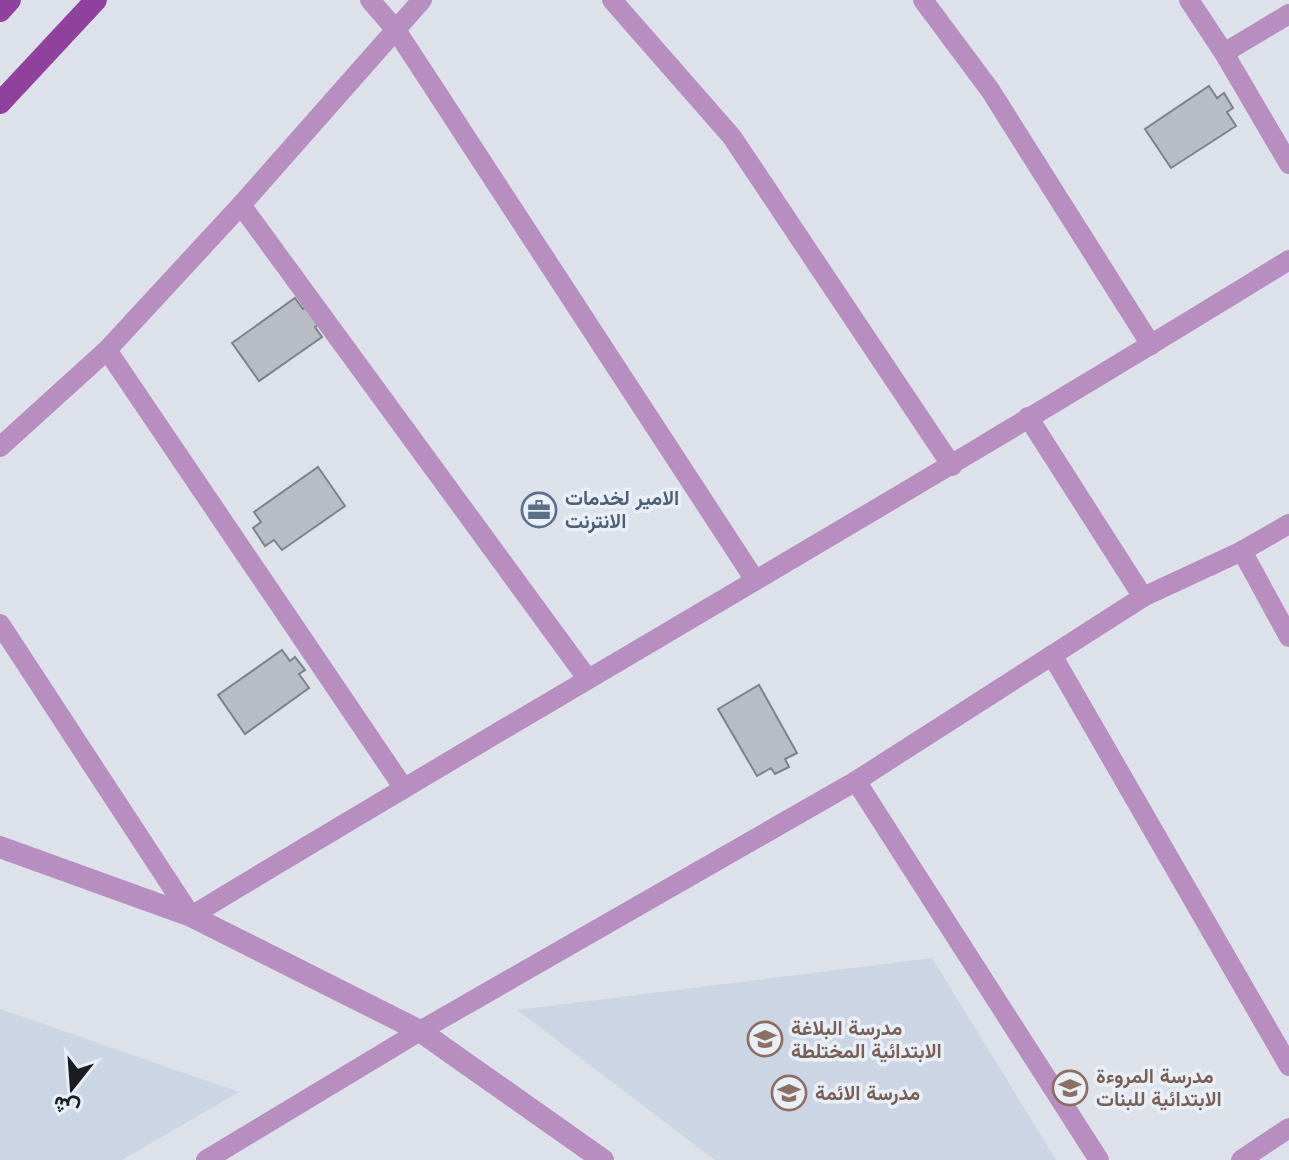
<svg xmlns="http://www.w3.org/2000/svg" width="1289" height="1160" font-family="'Work Sans',Vazirmatn,sans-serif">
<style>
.built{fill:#ccd5e4}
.building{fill:#b8bdc5;stroke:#7d8289;stroke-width:2}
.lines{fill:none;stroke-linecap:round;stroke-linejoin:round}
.minor{stroke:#b88dbf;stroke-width:20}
.tertiary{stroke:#b88dbf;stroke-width:22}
.primary{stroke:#90419e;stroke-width:22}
.labels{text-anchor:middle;stroke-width:7;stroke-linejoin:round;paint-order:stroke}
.service-label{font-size:20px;font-weight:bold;fill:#4e5e75;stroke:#e9eff7;text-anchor:start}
.education-label{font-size:20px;font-weight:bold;fill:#785e54;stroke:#e9eff7;text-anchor:start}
</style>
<rect width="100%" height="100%" fill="#dce1ea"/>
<!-- built -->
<g class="built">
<path d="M 932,958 L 1056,1160 L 715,1160 L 517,1010 Z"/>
<path d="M 0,1009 L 239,1092 L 122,1160 L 0,1160 Z"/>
</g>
<!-- building -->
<g class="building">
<path d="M 1209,86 L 1217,98 L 1224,93 L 1233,108 L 1227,112 L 1236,126 L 1171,168 L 1145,129 Z"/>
<path d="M 295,298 L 303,309 L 311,303 L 324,321 L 315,327 L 322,337 L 259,381 L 232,343 Z"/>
<path d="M 318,467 L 345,506 L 282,550 L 274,540 L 265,546 L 253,528 L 261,522 L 254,512 Z"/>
<path d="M 282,650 L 290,661 L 295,657 L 305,670 L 299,674 L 309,688 L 245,734 L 218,695 Z"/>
<path d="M 759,685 L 797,753 L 785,759 L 789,767 L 775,774 L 771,768 L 757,776 L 718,709 Z"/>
</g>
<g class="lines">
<!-- minor -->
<g class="minor">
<path d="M 370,0 L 396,30 L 755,580"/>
<path d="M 612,0 L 732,137 L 952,466"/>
<path d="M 923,0 L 990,90 L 1151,345"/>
<path d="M 1189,0 L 1224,53 L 1289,164"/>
<path d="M 1224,53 L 1289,14"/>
<path d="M 241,205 L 587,678"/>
<path d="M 107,350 L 403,787"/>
<path d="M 1028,417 L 1143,597"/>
<path d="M 0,447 L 107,350 L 241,205 L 422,0"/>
<path d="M 1242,551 L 1289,637"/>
<path d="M 0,624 L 191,916 C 556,695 926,484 1289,260"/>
<path d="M 1052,655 L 1289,1066"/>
<path d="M 856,781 L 1099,1160"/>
<path d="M 206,1160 L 420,1031 L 856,781 L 1143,597 L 1242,551 L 1289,524"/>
<path d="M 1241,1160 L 1289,1128"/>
</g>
<!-- tertiary -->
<path class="tertiary" d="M 0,847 L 191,916 L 420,1031 L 603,1160"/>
<!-- primary -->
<g class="primary">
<path d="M 0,11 L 10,0"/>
<path d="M 0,103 L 96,0"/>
</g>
</g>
<!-- icons -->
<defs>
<g id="office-ring" transform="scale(1.8)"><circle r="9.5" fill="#e9eff7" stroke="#5c6f8a" stroke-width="1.5"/><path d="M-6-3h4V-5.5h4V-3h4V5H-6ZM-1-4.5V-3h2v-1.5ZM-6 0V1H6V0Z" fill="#5c6f8a"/></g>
<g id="school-ring" transform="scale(1.8)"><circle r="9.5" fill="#e9eff7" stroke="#8d6e63" stroke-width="1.5"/><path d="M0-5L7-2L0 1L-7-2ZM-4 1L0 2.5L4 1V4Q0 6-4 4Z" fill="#8d6e63"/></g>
</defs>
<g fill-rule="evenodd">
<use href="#office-ring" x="539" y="510"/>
<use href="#school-ring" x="765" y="1039"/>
<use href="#school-ring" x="1070" y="1088"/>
<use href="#school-ring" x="789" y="1093"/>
</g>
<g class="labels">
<!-- service labels -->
<g class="service-label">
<text x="565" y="505">الامير لخدمات<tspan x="565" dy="23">الانترنت</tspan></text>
</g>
<!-- education labels -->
<g class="education-label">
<text x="791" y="1035">مدرسة البلاغة<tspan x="791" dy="23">الابتدائية المختلطة</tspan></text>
<text x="1096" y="1083">مدرسة المروءة<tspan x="1096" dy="23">الابتدائية للبنات</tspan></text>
<text x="815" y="1100">مدرسة الائمة</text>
</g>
</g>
<!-- north arrow -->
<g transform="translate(72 1088) rotate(197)" stroke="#e9eff7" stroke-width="6" paint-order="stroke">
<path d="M0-6L14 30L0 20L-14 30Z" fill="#1b1d20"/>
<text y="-12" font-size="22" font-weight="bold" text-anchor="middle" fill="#1b1d20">ش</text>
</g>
</svg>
